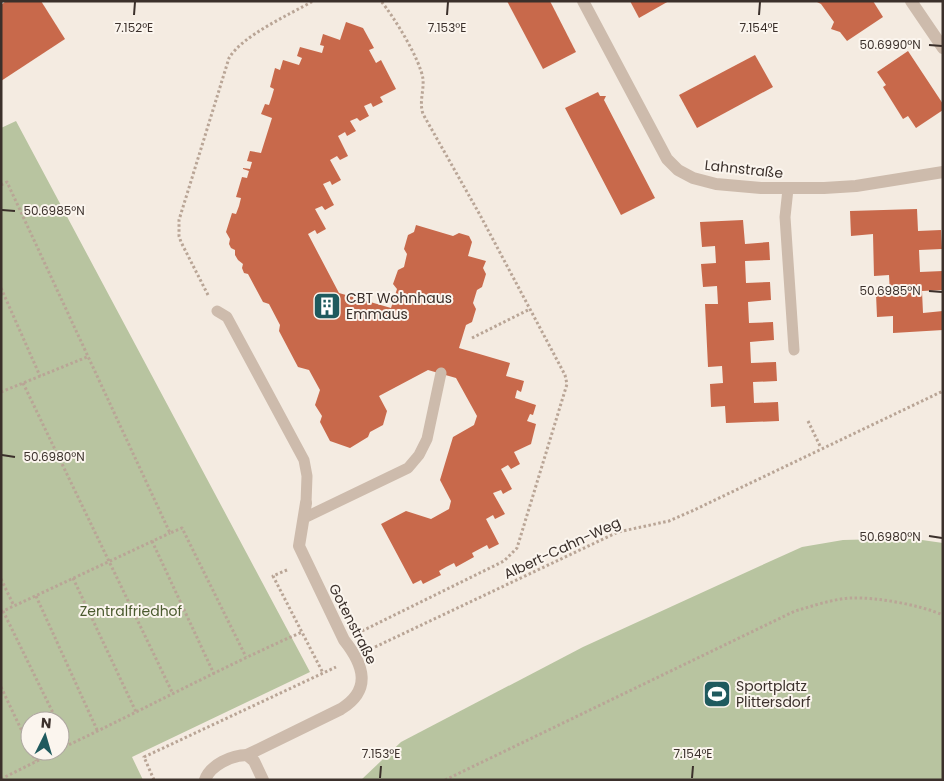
<svg xmlns="http://www.w3.org/2000/svg" width="944" height="781" font-family="Poppins,sans-serif">
<style>
.green{fill:#b8c4a0;fill-rule:evenodd}
.building{fill:#c8694b}
.lines{fill:none;stroke-linecap:round;stroke-linejoin:round}
.path{stroke:#b9a596;stroke-width:3;stroke-dasharray:2.5 2.5;stroke-linecap:butt}
.lane{stroke:#cdbbac;stroke-width:11}
.street{stroke:#cdbbac;stroke-width:12}
.ticks{fill:none;stroke:#3b302b;stroke-width:2}
.labels{text-anchor:middle;stroke-width:4;stroke-linejoin:round;paint-order:stroke}
.street-label{font-size:14px;fill:#3b302b;stroke:#fbf5ee}
.poi-label{font-size:14px;fill:#3b302b;stroke:#fbf5ee;text-anchor:start}
.park-label{font-size:14px;fill:#4a5a2e;stroke:#fbf5ee}
.ticks-label{font-size:12px;text-anchor:middle;fill:#3b302b;stroke:#fbf5ee;stroke-width:4;stroke-linejoin:round;paint-order:stroke}
</style>
<rect width="100%" height="100%" fill="#f4ebe1"/>
<!-- green -->
<g class="green">
<path d="M 16,121 L 310,672 L 132,757 L 143,780 L 1,780 L 1,128 ZM 30,721 L 60,721 L 60,751 L 30,751 Z"/>
<path d="M 882,539 L 915,539 L 943,543 L 943,780 L 361,780 L 401,742 L 583,647 L 760,566 L 802,547 L 843,540 Z"/>
</g>
<!-- building -->
<g class="building">
<path d="M 6,1 L 41,1 L 65,39 L 1,81 L 1,5 Z"/>
<path d="M 507,1 L 550,1 L 576,52 L 543,69 Z"/>
<path d="M 630,1 L 669,1 L 639,18 Z"/>
<path d="M 815,1 L 873,1 L 883,17 L 847,41 L 840,32 L 831,29 L 834,22 L 821,4 Z"/>
<path d="M 346,22 L 363,28 L 374,48 L 369,50 L 376,63 L 381,60 L 396,89 L 380,97 L 383,102 L 373,107 L 371,103 L 364,106 L 369,116 L 360,121 L 357,118 L 350,121 L 356,131 L 347,136 L 345,132 L 338,136 L 348,156 L 340,160 L 337,156 L 330,160 L 341,180 L 332,185 L 330,181 L 323,184 L 334,205 L 325,210 L 322,206 L 315,209 L 326,229 L 317,234 L 315,230 L 308,234 L 339,293 L 391,308 L 397,289 L 393,284 L 398,270 L 404,267 L 407,254 L 404,249 L 408,235 L 414,232 L 416,225 L 453,236 L 459,233 L 469,236 L 472,242 L 468,256 L 486,261 L 483,268 L 486,274 L 482,287 L 477,290 L 473,303 L 476,309 L 472,322 L 466,325 L 459,348 L 510,363 L 506,376 L 524,381 L 521,392 L 517,390 L 515,398 L 536,405 L 533,415 L 530,414 L 527,421 L 536,424 L 531,444 L 514,452 L 520,464 L 511,469 L 508,465 L 501,469 L 512,489 L 503,494 L 501,490 L 493,493 L 505,514 L 495,519 L 493,515 L 486,519 L 499,544 L 489,549 L 487,545 L 472,553 L 474,557 L 456,567 L 454,563 L 446,567 L 439,571 L 441,575 L 423,584 L 421,580 L 413,584 L 381,524 L 406,511 L 431,519 L 449,509 L 451,501 L 440,480 L 453,437 L 474,425 L 477,416 L 456,378 L 428,370 L 379,396 L 387,411 L 383,425 L 370,432 L 368,437 L 350,448 L 330,441 L 320,422 L 322,416 L 315,405 L 320,390 L 309,370 L 298,367 L 279,331 L 280,325 L 269,304 L 263,302 L 248,274 L 244,273 L 242,268 L 243,264 L 238,260 L 235,255 L 235,250 L 231,248 L 229,244 L 230,239 L 226,232 L 232,213 L 236,214 L 239,206 L 241,198 L 236,197 L 242,177 L 247,178 L 249,171 L 243,169 L 243,168 L 250,169 L 252,162 L 247,161 L 250,151 L 261,153 L 272,118 L 261,114 L 265,104 L 269,105 L 272,96 L 274,89 L 270,87 L 275,68 L 280,70 L 283,60 L 299,65 L 302,58 L 297,56 L 300,47 L 322,53 L 324,46 L 320,45 L 323,34 L 340,40 Z"/>
<path d="M 908,51 L 943,104 L 943,110 L 916,128 L 908,116 L 903,119 L 883,87 L 886,85 L 877,72 Z"/>
<path d="M 755,55 L 773,87 L 697,128 L 679,95 Z"/>
<path d="M 598,92 L 600,96 L 606,96 L 604,100 L 655,198 L 621,215 L 565,108 Z"/>
<path d="M 917,209 L 918,231 L 941,230 L 942,249 L 919,250 L 920,272 L 943,271 L 943,290 L 922,291 L 923,313 L 943,311 L 943,330 L 893,333 L 893,316 L 877,317 L 876,294 L 890,293 L 889,275 L 874,276 L 873,234 L 851,236 L 850,211 Z"/>
<path d="M 743,220 L 745,244 L 769,242 L 770,260 L 745,261 L 746,283 L 770,282 L 771,300 L 748,302 L 749,323 L 773,322 L 774,340 L 750,342 L 751,363 L 776,362 L 777,381 L 753,382 L 754,403 L 778,402 L 779,421 L 726,423 L 725,406 L 711,407 L 710,384 L 723,383 L 722,366 L 708,367 L 705,304 L 718,304 L 717,286 L 703,287 L 701,264 L 716,263 L 715,246 L 702,247 L 700,222 Z"/>
</g>
<g class="lines">
<!-- path -->
<g class="path">
<path d="M 1,185 L 7,182 L 170,533 L 182,528 L 246,657"/>
<path d="M 1,288 L 40,376"/>
<path d="M 208,295 L 181,242 L 179,236 L 179,220 L 229,58 C 243,35 289,15 313,1"/>
<path d="M 472,338 L 530,309"/>
<path d="M 23,383 L 173,694"/>
<path d="M 1,392 L 87,357"/>
<path d="M 808,421 L 821,448"/>
<path d="M 152,541 L 214,674"/>
<path d="M 287,570 L 273,576 L 323,673"/>
<path d="M 73,578 L 136,712"/>
<path d="M 1,579 L 14,606"/>
<path d="M 36,596 L 98,732"/>
<path d="M 3,611 L 57,721"/>
<path d="M 1,612 L 170,533"/>
<path d="M 362,631 L 504,561 L 517,548 L 567,384 L 565,375 L 480,215 L 423,114 C 419,102 424,91 423,79 C 420,59 394,17 381,1"/>
<path d="M 375,647 L 618,532 L 669,521 L 692,511 L 943,391"/>
<path d="M 1,687 L 30,748"/>
<path d="M 60,728 L 68,745"/>
<path d="M 60,749 C 141,711 220,668 302,632"/>
<path d="M 31,751 L 36,761"/>
<path d="M 1,779 L 57,751"/>
<path d="M 154,780 L 144,757 L 336,667"/>
<path d="M 445,780 L 795,611 C 813,606 832,599 851,598 C 877,597 920,605 943,615"/>
</g>
<!-- lane -->
<g class="lane">
<path d="M 788,189 L 785,217 L 794,350"/>
<path d="M 217,311 L 227,317 L 304,460 L 307,476 L 306,503"/>
<path d="M 304,518 L 408,468 L 419,455 L 427,439 L 441,373"/>
</g>
<!-- street -->
<g class="street">
<path d="M 583,1 L 667,159 L 678,170 L 693,178 L 716,184 L 761,188 L 824,188 L 856,186 L 943,172"/>
<path d="M 911,1 L 943,48"/>
<path d="M 247,755 L 254,761 L 263,780"/>
<path d="M 205,780 C 210,765 232,755 247,755 L 341,709 C 372,690 364,665 344,640 L 299,546 L 306,503"/>
</g>
</g>
<!-- ticks -->
<path class="ticks" d="M 134,15 L 135,2M 447,15 L 448,2M 759,15 L 760,2M 929,45 L 942,46M 2,210 L 15,211M 929,291 L 942,292M 2,455 L 15,457M 929,536 L 942,538M 380,778 L 381,766M 692,778 L 693,766"/>
<!-- icons -->
<defs>
<g id="building-square" transform="scale(1.4375)"><rect x="-9" y="-9" width="18" height="18" rx="4" fill="#1f5a5e" stroke="#fbf5ee"/><path d="M-4-6H4V6H1V3H-1V6H-4ZM-2.5-4.3h1.7v1.8h-1.7ZM.8-4.3h1.7v1.8H.8ZM-2.5-1h1.7V.8h-1.7ZM.8-1h1.7V.8H.8Z" fill="#fff"/></g>
<g id="stadium-square" transform="scale(1.4375)"><rect x="-9" y="-9" width="18" height="18" rx="4" fill="#1f5a5e" stroke="#fbf5ee"/><path d="M0-5a6.5 5 0 1 0 0 10a6.5 5 0 1 0 0-10ZM-3.5-1.8h7v3.6h-7Z" fill="#fff"/></g>
</defs>
<g fill-rule="evenodd">
<use href="#building-square" x="327" y="306"/>
<use href="#stadium-square" x="717" y="694"/>
</g>
<g class="labels">
<!-- street labels -->
<g class="street-label">
<text transform="translate(744 169) rotate(6)" y="5">Lahnstraße</text>
<text transform="translate(562 548) rotate(-25)" y="5">Albert-Cahn-Weg</text>
<text transform="translate(353 624) rotate(63)" y="5">Gotenstraße</text>
</g>
<!-- poi labels -->
<g class="poi-label">
<text x="346" y="303">CBT Wohnhaus<tspan x="346" dy="16">Emmaus</tspan></text>
<text x="736" y="691">Sportplatz<tspan x="736" dy="16">Plittersdorf</tspan></text>
</g>
<!-- park labels -->
<g class="park-label">
<text x="131" y="616">Zentralfriedhof</text>
</g>
</g>
<g class="ticks-label">
<text x="134" y="32">7.152°E</text>
<text x="447" y="32">7.153°E</text>
<text x="759" y="32">7.154°E</text>
<text x="890" y="49">50.6990°N</text>
<text x="54" y="215">50.6985°N</text>
<text x="890" y="295">50.6985°N</text>
<text x="54" y="461">50.6980°N</text>
<text x="890" y="541">50.6980°N</text>
<text x="381" y="758">7.153°E</text>
<text x="693" y="758">7.154°E</text>
</g>
<!-- border -->
<rect width="944" height="781" fill="none" stroke="#3b302b" stroke-width="5"/>
<!-- north arrow -->
<g transform="translate(45 736) rotate(5)"><circle r="24" fill="#fbf5ee" stroke="#aea6a0"/>
<path d="M0-4L9 19L0 12L-9 19Z" fill="#1f5a5e"/>
<text y="-8" font-size="14" font-weight="bold" text-anchor="middle" fill="#3b302b">N</text>
</g>
</svg>
